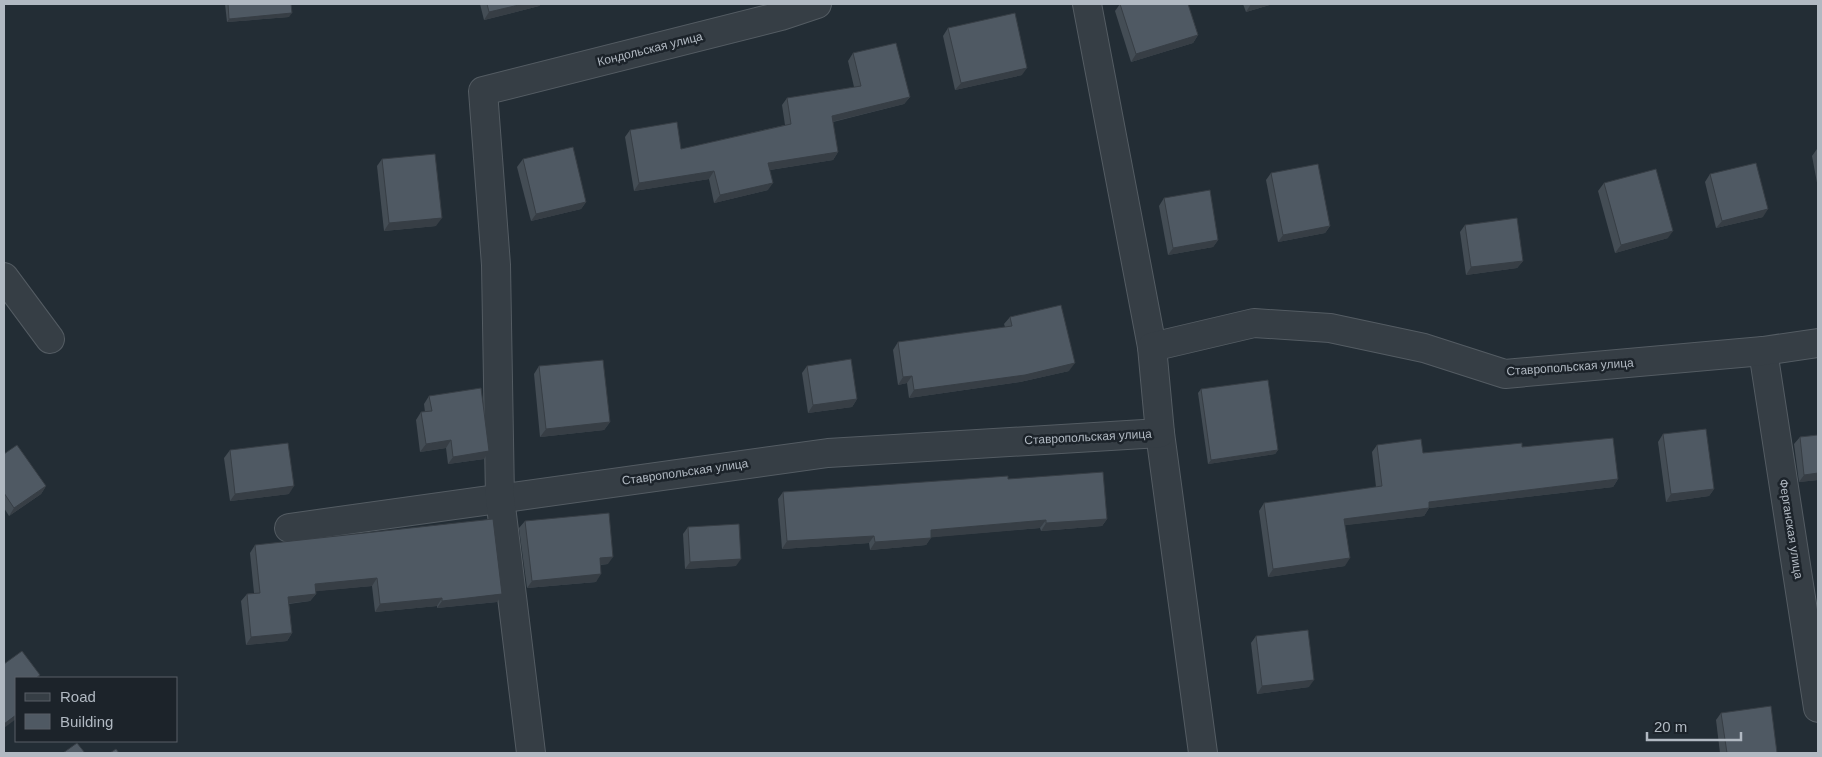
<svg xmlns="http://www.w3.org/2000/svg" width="1822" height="757" font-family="Helvetica,sans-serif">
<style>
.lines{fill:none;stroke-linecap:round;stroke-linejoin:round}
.minor-casing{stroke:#545c63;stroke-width:30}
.minor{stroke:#363e45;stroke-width:28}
.wall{fill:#444d55}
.shaded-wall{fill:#373e45}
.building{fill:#4f5963;stroke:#373e45}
.labels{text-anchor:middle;stroke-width:5;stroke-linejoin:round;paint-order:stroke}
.street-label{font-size:12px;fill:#b1b9c2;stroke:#1c232a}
</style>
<rect width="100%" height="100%" fill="#232d35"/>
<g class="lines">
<!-- minor casing -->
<g class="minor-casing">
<g id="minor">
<path d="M 1087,4 L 1152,347"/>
<path d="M 4,277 L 50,339"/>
<path d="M 1763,351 L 1818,708"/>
<path d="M 1160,433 L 1203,753"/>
<path d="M 289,528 L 828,453 L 1160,433 L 1152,347 L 1254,323 L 1330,328 L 1424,348 L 1505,374 L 1763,351 L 1818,343"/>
<path d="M 531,753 L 500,498 L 496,265 L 483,91 L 781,16 L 817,4"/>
</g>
</g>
<!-- minor -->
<use href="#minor" class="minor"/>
</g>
<!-- wall -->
<g class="wall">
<path d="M 225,4 L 291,4 L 289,17 L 227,22 Z"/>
<path d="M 480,4 L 541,4 L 539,6 L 484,20 Z"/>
<path d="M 1120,4 L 1188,4 L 1198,35 L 1193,43 L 1131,62 L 1115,11 Z"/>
<path d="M 1243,4 L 1273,4 L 1246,12 Z"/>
<path d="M 948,28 L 1022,75 L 955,90 L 943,36 Z"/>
<path d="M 853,53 L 910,97 L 904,104 L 833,122 L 838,152 L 833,160 L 770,170 L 768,190 L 714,203 L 709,179 L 634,191 L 625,137 L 630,130 L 681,149 L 785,125 L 782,105 L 787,98 L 854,87 L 848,61 Z"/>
<path d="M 1817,149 L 1818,149 L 1818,188 L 1812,156 Z"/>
<path d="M 382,159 L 436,226 L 384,231 L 377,166 Z"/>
<path d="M 523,159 L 586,202 L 581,209 L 531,221 L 517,167 Z"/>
<path d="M 1271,173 L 1330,226 L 1325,233 L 1278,242 L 1266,180 Z"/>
<path d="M 1710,174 L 1763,217 L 1716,228 L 1705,182 Z"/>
<path d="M 1604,183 L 1668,238 L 1615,253 L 1598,191 Z"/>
<path d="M 1164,198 L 1218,240 L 1213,247 L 1168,255 L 1159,206 Z"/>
<path d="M 1465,225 L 1523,261 L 1517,268 L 1466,275 L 1460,232 Z"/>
<path d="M 1010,317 L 1069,371 L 1020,382 L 909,398 L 907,383 L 898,385 L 893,350 L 898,342 L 1005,327 L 1004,324 Z"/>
<path d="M 539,366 L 610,422 L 604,430 L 540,437 L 534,374 Z"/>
<path d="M 807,366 L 857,399 L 852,407 L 808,413 L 802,373 Z"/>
<path d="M 1201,389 L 1278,450 L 1275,454 L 1208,464 L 1198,393 Z"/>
<path d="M 429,396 L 484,459 L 448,464 L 446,448 L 420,452 L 416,420 L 421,412 L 425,412 L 424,404 Z"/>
<path d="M 1663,434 L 1714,489 L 1709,496 L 1666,502 L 1658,442 Z"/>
<path d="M 1818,435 L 1818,480 L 1799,482 L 1794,444 L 1800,437 Z"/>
<path d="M 1377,445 L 1423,453 L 1522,447 L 1618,479 L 1613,487 L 1429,508 L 1424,516 L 1345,525 L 1345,566 L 1268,577 L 1259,511 L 1264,503 L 1376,487 L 1372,452 Z"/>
<path d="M 230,450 L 289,494 L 230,501 L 224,458 Z"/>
<path d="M 4,454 L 46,486 L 41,494 L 9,516 L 4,508 Z"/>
<path d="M 1008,479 L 1107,519 L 1102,526 L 1041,531 L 1040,528 L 931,537 L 926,545 L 870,550 L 869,543 L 782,549 L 778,499 L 783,492 Z"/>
<path d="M 525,521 L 608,564 L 600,565 L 596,582 L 527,588 L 519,528 Z"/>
<path d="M 688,527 L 736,566 L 685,569 L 683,534 Z"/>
<path d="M 255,545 L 497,602 L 437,608 L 437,606 L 375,612 L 372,586 L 315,591 L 316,594 L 310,601 L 289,604 L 292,633 L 287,641 L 246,645 L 241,601 L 247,594 L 254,593 L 250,553 Z"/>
<path d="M 1256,636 L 1309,687 L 1257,694 L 1251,643 Z"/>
<path d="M 1721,713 L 1777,753 L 1720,753 L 1716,720 Z"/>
</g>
<!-- shaded-wall -->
<g class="shaded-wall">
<path d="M 523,4 L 541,4 L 539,6 L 484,20 L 489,12 Z"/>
<path d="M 1251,4 L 1273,4 L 1246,12 Z"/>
<path d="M 292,13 L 289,17 L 227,22 L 229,19 Z"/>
<path d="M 1198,35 L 1193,43 L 1131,62 L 1136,54 Z"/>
<path d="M 1027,68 L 1022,75 L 955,90 L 961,83 Z"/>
<path d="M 910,97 L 904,104 L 827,123 L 832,116 Z"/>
<path d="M 838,152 L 833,160 L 763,171 L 768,163 Z"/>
<path d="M 714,171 L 709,179 L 634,191 L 639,183 Z"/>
<path d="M 773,183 L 768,190 L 714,203 L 720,195 Z"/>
<path d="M 586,202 L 581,209 L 531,221 L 536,214 Z"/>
<path d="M 1768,209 L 1763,217 L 1716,228 L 1722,221 Z"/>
<path d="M 442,218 L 436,226 L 384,231 L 389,223 Z"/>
<path d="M 1330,226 L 1325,233 L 1278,242 L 1283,235 Z"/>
<path d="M 1673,231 L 1668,238 L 1615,253 L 1621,245 Z"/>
<path d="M 1218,240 L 1213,247 L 1168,255 L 1173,248 Z"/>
<path d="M 1523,261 L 1517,268 L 1466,275 L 1471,267 Z"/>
<path d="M 1075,363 L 1069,371 L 1020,382 L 909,398 L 914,390 Z"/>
<path d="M 912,376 L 907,383 L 898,385 L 903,377 Z"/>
<path d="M 857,399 L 852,407 L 808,413 L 813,405 Z"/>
<path d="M 610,422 L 604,430 L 540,437 L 546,429 Z"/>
<path d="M 451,440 L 446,448 L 420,452 L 426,444 Z"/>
<path d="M 1278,450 L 1275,454 L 1208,464 L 1211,460 Z"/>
<path d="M 489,451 L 484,459 L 448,464 L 453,457 Z"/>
<path d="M 1818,473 L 1818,480 L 1799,482 L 1804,475 Z"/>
<path d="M 1618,479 L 1613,487 L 1429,508 L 1424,516 L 1339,526 L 1344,519 L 1429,502 Z"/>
<path d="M 46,486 L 41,494 L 9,516 L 14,508 Z"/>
<path d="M 294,486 L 289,494 L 230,501 L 235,494 Z"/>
<path d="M 1714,489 L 1709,496 L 1666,502 L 1671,494 Z"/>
<path d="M 1107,519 L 1102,526 L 1041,531 L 1046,523 Z"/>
<path d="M 1046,520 L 1040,528 L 925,538 L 931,530 Z"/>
<path d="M 874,536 L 869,543 L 782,549 L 787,541 Z"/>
<path d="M 931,538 L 926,545 L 870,550 L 875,542 Z"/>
<path d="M 613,557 L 608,564 L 595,565 L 600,558 Z"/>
<path d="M 1350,558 L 1345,566 L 1268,577 L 1273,569 Z"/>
<path d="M 741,559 L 736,566 L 685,569 L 690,562 Z"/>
<path d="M 601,574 L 596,582 L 527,588 L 532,581 Z"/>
<path d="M 377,578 L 372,586 L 309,592 L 315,584 Z"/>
<path d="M 316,594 L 310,601 L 283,604 L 288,597 Z"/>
<path d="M 502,594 L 497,602 L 437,608 L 442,601 Z"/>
<path d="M 442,598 L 437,606 L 375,612 L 380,604 Z"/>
<path d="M 292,633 L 287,641 L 246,645 L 251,637 Z"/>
<path d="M 1314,680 L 1309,687 L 1257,694 L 1262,686 Z"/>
<path d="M 16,715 L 16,719 L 4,728 L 4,724 Z"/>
</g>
<!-- building -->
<g class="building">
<path d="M 228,4 L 291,4 L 292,13 L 229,19 Z"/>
<path d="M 487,4 L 523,4 L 489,12 Z"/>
<path d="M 1120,4 L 1188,4 L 1198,35 L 1136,54 Z"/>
<path d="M 1015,13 L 1027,68 L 961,83 L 948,28 Z"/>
<path d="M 896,43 L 910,97 L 832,116 L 838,152 L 768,163 L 773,183 L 720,195 L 714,171 L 639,183 L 630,130 L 677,122 L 681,149 L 791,124 L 787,98 L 861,86 L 853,53 Z"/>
<path d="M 573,147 L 586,202 L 536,214 L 523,159 Z"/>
<path d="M 435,154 L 442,218 L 389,223 L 382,159 Z"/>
<path d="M 1756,163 L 1768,209 L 1722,221 L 1710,174 Z"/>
<path d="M 1318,164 L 1330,226 L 1283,235 L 1271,173 Z"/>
<path d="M 1656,169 L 1673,231 L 1621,245 L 1604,183 Z"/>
<path d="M 1210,190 L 1218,240 L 1173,248 L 1164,198 Z"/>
<path d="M 1517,218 L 1523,261 L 1471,267 L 1465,225 Z"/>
<path d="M 1061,305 L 1075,363 L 1025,375 L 914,390 L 912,376 L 903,377 L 898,342 L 1012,326 L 1010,317 Z"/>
<path d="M 851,359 L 857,399 L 813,405 L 807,366 Z"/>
<path d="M 603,360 L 610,422 L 546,429 L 539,366 Z"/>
<path d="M 1268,380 L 1278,450 L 1211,460 L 1201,389 Z"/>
<path d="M 481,388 L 489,451 L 453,457 L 451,440 L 426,444 L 421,412 L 432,411 L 429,396 Z"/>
<path d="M 1706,429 L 1714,489 L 1671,494 L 1663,434 Z"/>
<path d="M 1818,435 L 1818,473 L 1804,475 L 1800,437 Z"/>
<path d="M 1613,438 L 1618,479 L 1429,502 L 1429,508 L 1344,519 L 1350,558 L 1273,569 L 1264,503 L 1382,486 L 1377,445 L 1421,439 L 1423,453 L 1522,443 L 1522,447 Z"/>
<path d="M 288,443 L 294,486 L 235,494 L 230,450 Z"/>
<path d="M 17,445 L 46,486 L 14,508 L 4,493 L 4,454 Z"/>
<path d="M 1103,472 L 1107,519 L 1046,523 L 1046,520 L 931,530 L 931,538 L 875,542 L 874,536 L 787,541 L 783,492 L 1008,476 L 1008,479 Z"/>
<path d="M 609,513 L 613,557 L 600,558 L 601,574 L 532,581 L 525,521 Z"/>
<path d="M 493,519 L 502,594 L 442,601 L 442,598 L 380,604 L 377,578 L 315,584 L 316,594 L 288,597 L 292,633 L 251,637 L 247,594 L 260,593 L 255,545 Z"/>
<path d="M 739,524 L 741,559 L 690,562 L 688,527 Z"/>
<path d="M 1308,630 L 1314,680 L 1262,686 L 1256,636 Z"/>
<path d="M 22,651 L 40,675 L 36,678 L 16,678 L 16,715 L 4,724 L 4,664 Z"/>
<path d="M 1771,706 L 1777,753 L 1727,753 L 1721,713 Z"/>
<path d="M 77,743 L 85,753 L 63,753 Z"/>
<path d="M 116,749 L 119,753 L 110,753 Z"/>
</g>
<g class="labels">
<!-- street labels -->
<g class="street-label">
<text transform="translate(650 49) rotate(-14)" y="4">Кондольская улица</text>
<text transform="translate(1570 367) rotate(-4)" y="4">Ставропольская улица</text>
<text transform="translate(1088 437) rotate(-3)" y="4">Ставропольская улица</text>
<text transform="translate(685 472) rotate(-8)" y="4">Ставропольская улица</text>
<text transform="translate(1791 529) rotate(81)" y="4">Ферганская улица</text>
</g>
</g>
<!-- border -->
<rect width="1822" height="757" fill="none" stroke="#b1b9c2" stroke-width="10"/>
<!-- legend -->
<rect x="15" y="677" width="162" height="65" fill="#1c232a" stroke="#585f67"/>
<rect x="25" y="693" width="25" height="8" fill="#363e45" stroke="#585f67"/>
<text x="60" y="702" font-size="15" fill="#b1b9c2">Road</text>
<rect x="25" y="714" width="25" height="15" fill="#4f5963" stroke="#585f67"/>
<text x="60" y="727" font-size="15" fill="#b1b9c2">Building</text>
<!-- scale -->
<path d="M1647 732v8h94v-8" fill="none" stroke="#b1b9c2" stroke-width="2.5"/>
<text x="1654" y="732" font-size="15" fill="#b1b9c2" stroke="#1c232a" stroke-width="4" paint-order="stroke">20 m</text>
</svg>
